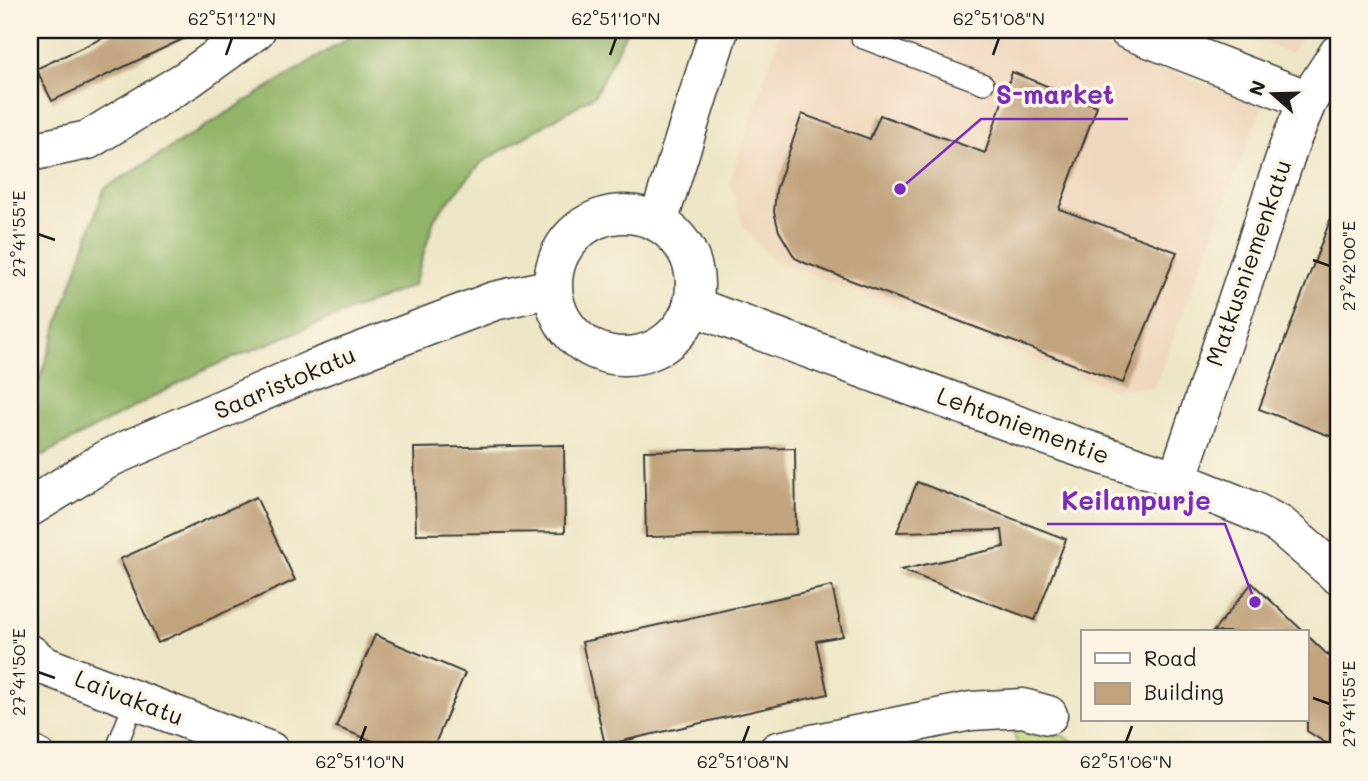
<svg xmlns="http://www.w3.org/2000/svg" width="1368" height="781" font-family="Mali,sans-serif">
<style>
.built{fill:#efd6bc}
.green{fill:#b9d277;stroke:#6a774a;stroke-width:2}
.forest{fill:#92b468;stroke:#576842;stroke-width:2}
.building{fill:#c1a37d}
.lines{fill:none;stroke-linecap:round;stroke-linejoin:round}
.service-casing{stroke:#3b3a36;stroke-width:22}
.minor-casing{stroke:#3b3a36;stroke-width:41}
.tertiary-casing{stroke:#3b3a36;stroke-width:41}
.secondary-casing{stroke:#3b3a36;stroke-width:41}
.service{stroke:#fff;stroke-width:19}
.minor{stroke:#fff;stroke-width:38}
.tertiary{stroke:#fff;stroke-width:38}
.secondary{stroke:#fff;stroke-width:38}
.ticks{fill:none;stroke:#1c1c1c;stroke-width:2.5}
.labels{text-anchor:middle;stroke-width:7;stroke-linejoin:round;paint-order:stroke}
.street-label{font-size:24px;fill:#1c1c1c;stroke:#fcf5e5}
.leader{fill:none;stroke:#7b2cbf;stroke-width:2.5}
.callout-dot{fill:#7b2cbf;stroke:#fcf5e5;stroke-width:2.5}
.callout-label{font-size:26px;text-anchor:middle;font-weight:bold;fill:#7b2cbf;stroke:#fcf5e5;stroke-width:7;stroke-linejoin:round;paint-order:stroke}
.neatline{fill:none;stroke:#1c1c1c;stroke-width:2.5}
.ticks-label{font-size:18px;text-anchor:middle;fill:#1c1c1c}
</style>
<rect width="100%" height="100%" fill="#fcf5e5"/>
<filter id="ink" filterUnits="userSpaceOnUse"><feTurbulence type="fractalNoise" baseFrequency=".0143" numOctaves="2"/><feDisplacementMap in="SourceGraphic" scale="14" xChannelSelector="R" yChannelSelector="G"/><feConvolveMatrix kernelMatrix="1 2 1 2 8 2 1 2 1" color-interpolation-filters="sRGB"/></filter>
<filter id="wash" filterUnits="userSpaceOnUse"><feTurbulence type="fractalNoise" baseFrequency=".00686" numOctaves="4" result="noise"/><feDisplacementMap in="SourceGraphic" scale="28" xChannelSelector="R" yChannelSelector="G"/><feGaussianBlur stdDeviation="1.57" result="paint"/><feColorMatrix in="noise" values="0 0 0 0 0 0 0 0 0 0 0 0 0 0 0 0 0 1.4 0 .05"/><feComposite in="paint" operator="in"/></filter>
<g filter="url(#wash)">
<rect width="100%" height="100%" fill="#ede6c6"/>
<!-- built -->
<g class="built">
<path d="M 781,30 L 1057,30 L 1263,105 L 1154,388 L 1114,389 L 771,259 L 744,229 L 730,182 Z"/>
<path d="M 1228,30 L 1307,30 L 1291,53 Z"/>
</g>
<!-- green -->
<path class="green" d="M 1011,723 L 1063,736 L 1087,751 L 1019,751 Z"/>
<!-- forest -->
<path class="forest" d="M 361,30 L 627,30 L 595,95 L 481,163 L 435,217 L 414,285 L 206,369 L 30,462 L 30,393 L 36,389 L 104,189 Z"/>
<g id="blocks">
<!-- building -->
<g class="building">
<path d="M 120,30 L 202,30 L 52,101 L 36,69 Z"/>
<path d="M 1012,72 L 1097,106 L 1059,209 L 1177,252 L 1123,383 L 805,263 L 795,258 L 779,231 L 774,212 L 776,190 L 802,114 L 870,139 L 880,115 L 985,153 Z"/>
<path d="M 1335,207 L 1338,207 L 1338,439 L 1259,409 Z"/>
<path d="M 564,445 L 565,532 L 416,534 L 414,448 Z"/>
<path d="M 795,448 L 796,534 L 646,537 L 644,451 Z"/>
<path d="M 917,482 L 1066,539 L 1035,620 L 901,570 L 1004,547 L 1002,530 L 897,532 Z"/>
<path d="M 256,497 L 295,580 L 158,643 L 120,559 Z"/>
<path d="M 1252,583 L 1304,632 L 1213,632 Z"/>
<path d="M 832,586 L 843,636 L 816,641 L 828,694 L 605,745 L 582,642 Z"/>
<path d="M 375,635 L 465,673 L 432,751 L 399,751 L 336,727 Z"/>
<path d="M 1307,635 L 1338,665 L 1338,751 L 1307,731 Z"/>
</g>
</g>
</g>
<g filter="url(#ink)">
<use href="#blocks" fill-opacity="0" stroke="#3b3a36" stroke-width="2"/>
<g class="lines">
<!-- service casing -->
<g class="service-casing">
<g id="service">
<path d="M 864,30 L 861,38 L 984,84"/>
<path d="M 30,743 L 44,751"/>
<path d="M 115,751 L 135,700"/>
</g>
</g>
<!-- minor casing -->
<g class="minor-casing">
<g id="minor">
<path d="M 1128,30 L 1308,100"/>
<path d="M 30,152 L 88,140 L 188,79 L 256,30"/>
<path d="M 1177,480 L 1290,143 L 1308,100 L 1338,54"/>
<path d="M 30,654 L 45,666 L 270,751"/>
<path d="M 778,751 L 971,711 L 1023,708 L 1048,715"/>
</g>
</g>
<!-- tertiary casing -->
<g class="tertiary-casing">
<path id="tertiary" d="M 658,222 L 719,30"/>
</g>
<!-- secondary casing -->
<g class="secondary-casing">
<g id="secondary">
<circle cx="624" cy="285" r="71"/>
<path d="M 692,306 L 1064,442 L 1177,480 L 1251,510 L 1280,525 L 1338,575"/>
<path d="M 30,507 L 111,457 L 312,370 L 494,301 L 552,288"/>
</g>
</g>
<!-- service -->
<use href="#service" class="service"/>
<!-- minor -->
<use href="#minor" class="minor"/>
<!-- tertiary -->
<use href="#tertiary" class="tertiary"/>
<!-- secondary -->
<use href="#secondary" class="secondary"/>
</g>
</g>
<!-- ticks -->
<path class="ticks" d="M 226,55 L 232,38M 610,55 L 616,38M 993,55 L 999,38M 38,234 L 55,240M 1313,260 L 1330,266M 38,672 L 55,678M 1313,698 L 1330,704M 360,742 L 366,726M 743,742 L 749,726M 1126,742 L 1132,726"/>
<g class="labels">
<!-- street labels -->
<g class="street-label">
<text transform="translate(1249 263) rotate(-71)" y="8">Matkusniemenkatu</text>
<text transform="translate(285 383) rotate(-23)" y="8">Saaristokatu</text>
<text transform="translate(1023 426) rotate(20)" y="8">Lehtoniementie</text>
<text transform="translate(129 698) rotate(21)" y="8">Laivakatu</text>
</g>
</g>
<!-- callouts -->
<path class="leader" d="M900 189L981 119H1128M1255 602L1225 524H1047"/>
<g class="callout-dot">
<circle cx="900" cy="189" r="7"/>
<circle cx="1255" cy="602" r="7"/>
</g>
<g class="callout-label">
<text x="1055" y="104">S-market</text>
<text x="1136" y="510">Keilanpurje</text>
</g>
<!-- margin -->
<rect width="1368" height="781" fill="none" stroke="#fcf5e5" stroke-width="77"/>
<!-- legend -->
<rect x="1081" y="630" width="228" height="91" fill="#fcf5e5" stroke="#a29e95" stroke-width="2"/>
<rect x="1095" y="653" width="35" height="10" fill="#ffffff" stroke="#a29e95" stroke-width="2"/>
<text x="1144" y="666" font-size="21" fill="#1c1c1c">Road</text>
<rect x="1095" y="683" width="35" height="21" fill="#c1a37d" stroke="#a29e95" stroke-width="2"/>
<text x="1144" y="700" font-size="21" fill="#1c1c1c">Building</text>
<!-- north arrow -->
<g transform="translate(1273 94) rotate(290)" stroke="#fcf5e5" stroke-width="5" paint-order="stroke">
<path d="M0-5L12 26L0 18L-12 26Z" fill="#1c1c1c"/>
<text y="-10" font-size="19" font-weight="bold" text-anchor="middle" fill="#1c1c1c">N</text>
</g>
<rect x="38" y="38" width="1292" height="704" class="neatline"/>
<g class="ticks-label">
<text x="232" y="25">62°51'12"N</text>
<text x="616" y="25">62°51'10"N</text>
<text x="999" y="25">62°51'08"N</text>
<text transform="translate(19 234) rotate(-90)" y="6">27°41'55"E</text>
<text transform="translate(1349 266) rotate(-90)" y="6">27°42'00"E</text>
<text transform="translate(19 672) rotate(-90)" y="6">27°41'50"E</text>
<text transform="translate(1349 704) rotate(-90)" y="6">27°41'55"E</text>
<text x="360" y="768">62°51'10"N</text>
<text x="743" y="768">62°51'08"N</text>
<text x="1126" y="768">62°51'06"N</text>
</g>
</svg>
